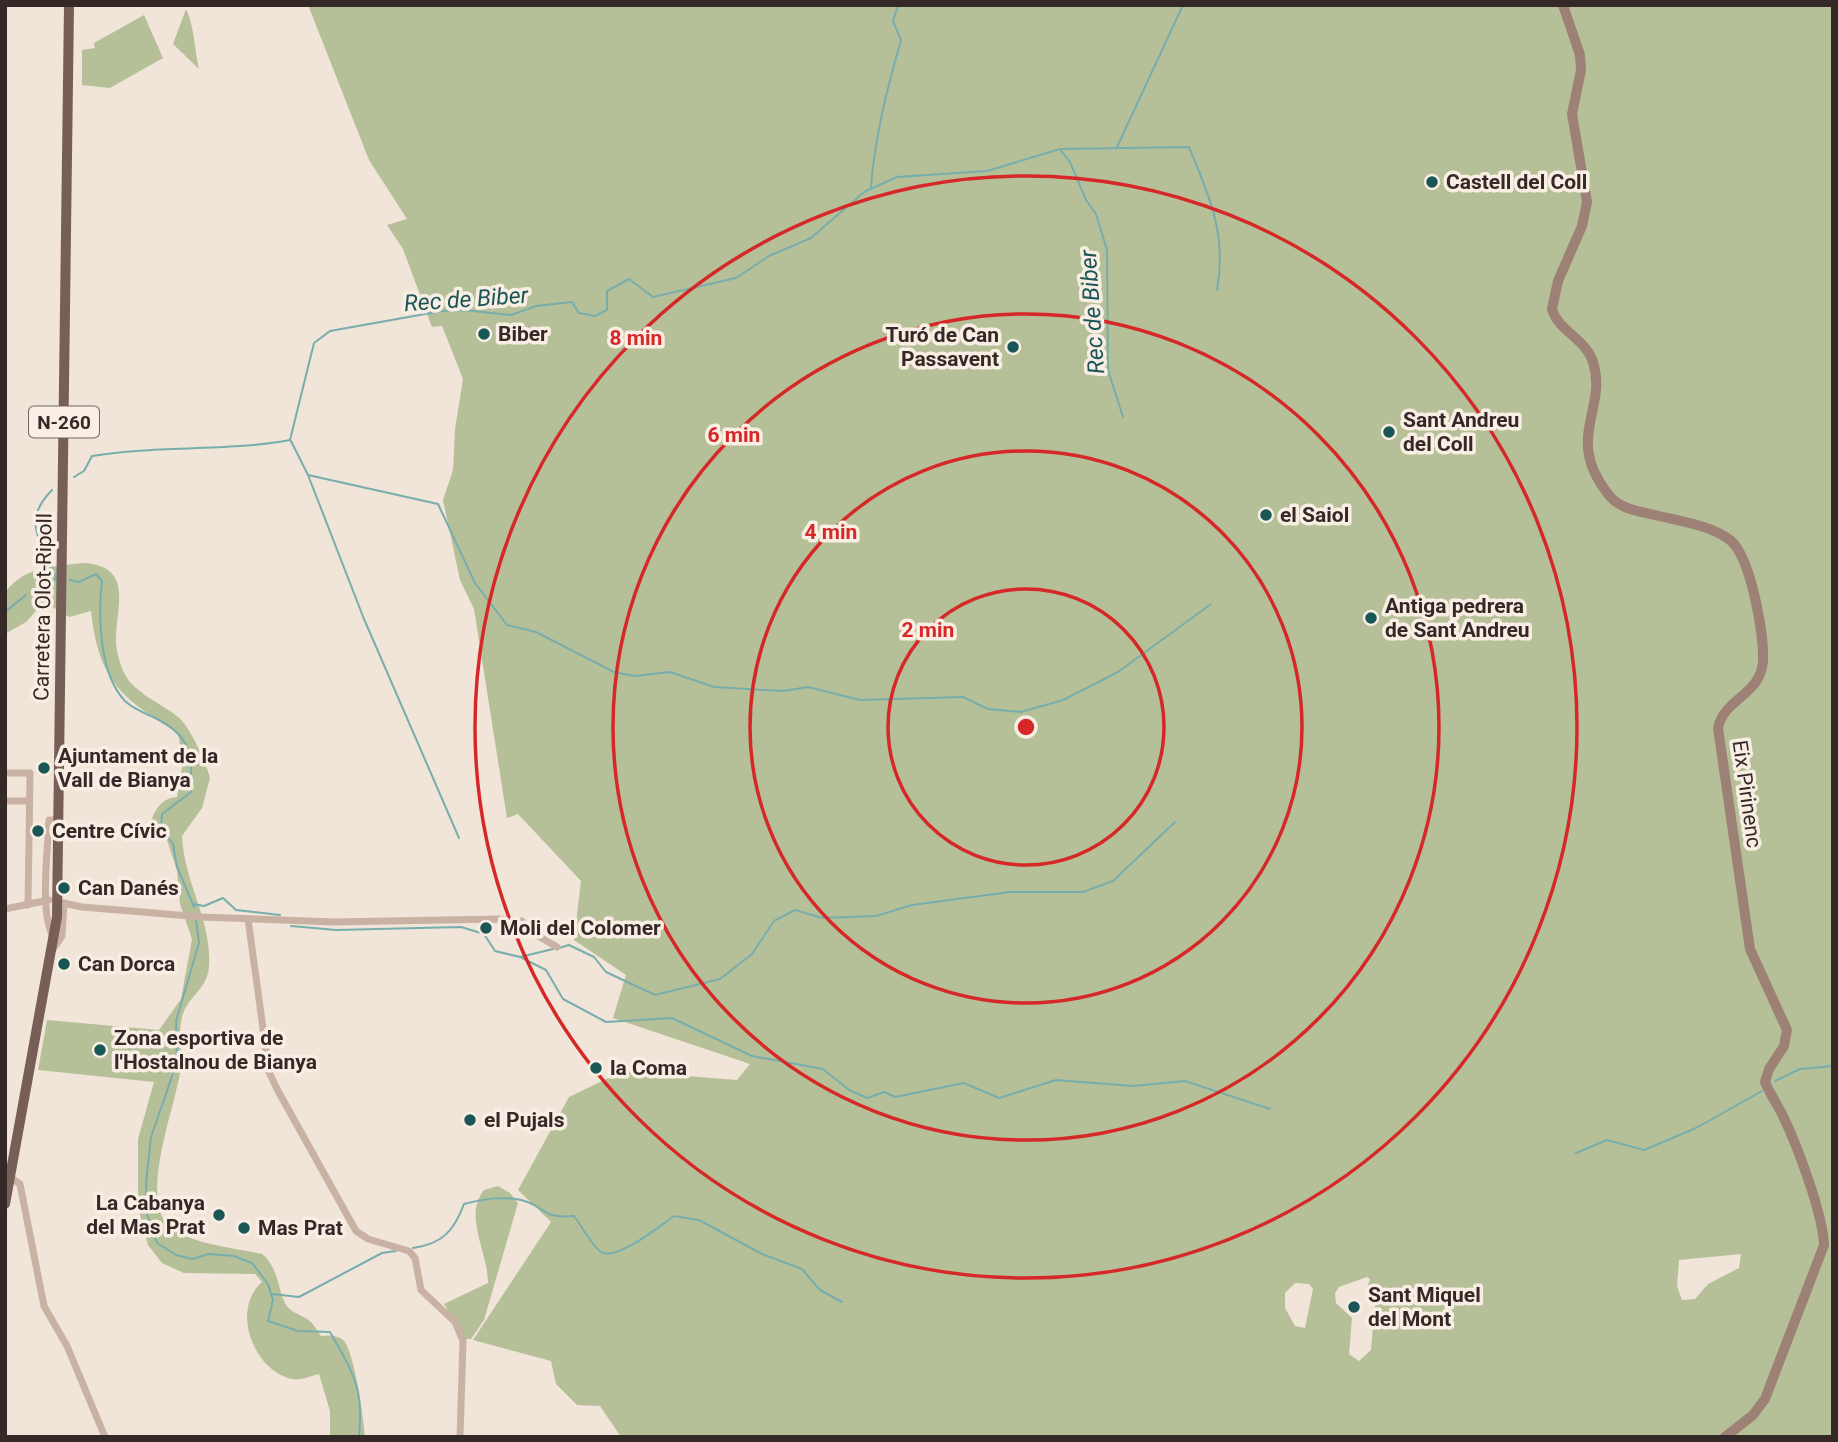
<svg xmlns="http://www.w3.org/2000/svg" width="1838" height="1442" font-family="Roboto,sans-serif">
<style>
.green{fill:#b6c098;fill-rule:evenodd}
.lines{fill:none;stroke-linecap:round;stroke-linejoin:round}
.stream{stroke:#77aead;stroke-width:2}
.minor{stroke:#c9b2a4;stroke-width:7}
.secondary{stroke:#9d8176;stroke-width:10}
.primary{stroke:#775f57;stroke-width:10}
.ring{fill:none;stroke:#d62828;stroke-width:3.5}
.poi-dot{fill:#1b5656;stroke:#f9eee4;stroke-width:2.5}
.labels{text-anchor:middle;stroke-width:7;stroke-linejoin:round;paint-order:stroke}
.shield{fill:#f9eee4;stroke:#6f645f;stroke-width:2}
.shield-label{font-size:19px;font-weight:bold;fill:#342926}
.poi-label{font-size:21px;font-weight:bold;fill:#342926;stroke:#f9eee4;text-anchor:start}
.street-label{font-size:21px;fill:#342926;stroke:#f9eee4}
.water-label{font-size:23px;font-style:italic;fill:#1b5656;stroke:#f9eee4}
.centre{fill:#d62828;stroke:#f9eee4;stroke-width:3.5}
.ring-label{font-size:21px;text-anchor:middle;font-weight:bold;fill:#d62828;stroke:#f9eee4;stroke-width:7;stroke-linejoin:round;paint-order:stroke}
</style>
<rect width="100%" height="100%" fill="#f1e4d8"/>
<!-- green -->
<g class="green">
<path d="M 308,5 L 1833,5 L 1833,1437 L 621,1437 L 600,1406 L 577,1405 L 556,1384 L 551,1361 L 473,1340 L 551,1222 L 518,1190 L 569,1097 L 623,1071 L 737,1080 L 750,1064 L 613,1018 L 626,975 L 574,940 L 581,881 L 518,814 L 507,818 L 474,609 L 460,580 L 443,500 L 453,470 L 455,429 L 463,379 L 442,326 L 432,327 L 403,249 L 387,225 L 407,219 L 369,160 ZM 1741,1254 L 1739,1268 L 1708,1284 L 1695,1299 L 1682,1300 L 1677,1286 L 1679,1260 ZM 1367,1277 L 1370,1279 L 1366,1291 L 1376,1290 L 1371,1350 L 1359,1361 L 1349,1354 L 1352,1318 L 1336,1303 L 1335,1293 L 1339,1287 ZM 1295,1283 L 1309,1284 L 1313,1289 L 1305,1328 L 1295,1326 L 1285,1308 L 1285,1293 Z"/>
<path d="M 186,9 C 195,28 194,49 199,69 L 173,44 Z"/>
<path d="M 144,15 L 163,58 L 110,88 L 82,85 L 82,50 L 95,48 L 94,43 Z"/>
<path d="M 82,563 C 136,565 115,609 116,641 C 116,649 119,660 122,668 C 130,692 160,702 178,717 C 190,726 206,763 210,778 L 202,808 L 182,836 C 184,883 212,920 209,966 C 208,987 192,994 184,1011 C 177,1027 182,1048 181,1064 C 181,1073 178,1082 176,1091 C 169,1124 138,1210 175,1231 C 200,1245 234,1248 262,1254 C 278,1267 277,1286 285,1303 C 289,1312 299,1314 307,1319 C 313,1323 317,1330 321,1336 C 329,1335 337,1335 343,1340 C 354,1349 364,1420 365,1437 L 330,1437 L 330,1411 L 319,1374 C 310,1376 301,1381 292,1379 C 254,1371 230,1310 262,1282 L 255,1274 L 184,1273 L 162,1263 L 148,1245 L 138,1207 L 138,1139 L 154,1082 L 38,1070 L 47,1020 L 159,1030 L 181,999 L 192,939 L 180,904 L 177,870 L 162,825 L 148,829 C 154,813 158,799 177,797 L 183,762 L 178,733 C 120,697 99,681 91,611 L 69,617 L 44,602 L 26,622 L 5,634 L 5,592 C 26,566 51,567 82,563 Z"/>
<path d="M 498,1186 L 510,1193 L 518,1203 L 484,1320 L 471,1339 L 465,1339 L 444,1304 L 488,1283 C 488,1252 463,1216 484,1190 Z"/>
</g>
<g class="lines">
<!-- stream -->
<g class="stream">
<path d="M 1117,147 L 1183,5"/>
<path d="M 1060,149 L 1189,147 C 1210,197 1227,236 1217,290"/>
<path d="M 871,187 C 875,136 887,89 901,40 L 893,21 L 898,5"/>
<path d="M 291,441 L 308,475 L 438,504 L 475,583 L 507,625 L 536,632 L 614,672 L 634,676 L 670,672 L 714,687 L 783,691 L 808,687 L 860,700 L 963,697 L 988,709 L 1021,712 L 1063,700 L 1118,672 L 1211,604"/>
<path d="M 308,475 L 364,619 L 459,838"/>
<path d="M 74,477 L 84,471 L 92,456 C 157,445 225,452 290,440 L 314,343 L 330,331 L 442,311 L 463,310 L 511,315 L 536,306 L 572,302 L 579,313 L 595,316 L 607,310 L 607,291 L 629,279 L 653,297 L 736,278 L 769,256 L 811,238 L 864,192 L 897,177 L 987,171 L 1060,149 L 1070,162 L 1086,200 L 1096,214 L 1107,250 L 1108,370 L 1123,417"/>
<path d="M 70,580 L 79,582 L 96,574 L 102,581 C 98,616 99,674 125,701 C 132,708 144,713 153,717 C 190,734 193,754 191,792 L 162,814 L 161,829 L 173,844 L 177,867 L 194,907"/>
<path d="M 44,585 L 50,586 L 56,578 C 45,542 18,525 52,490"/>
<path d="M 5,612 L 26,595"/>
<path d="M 193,904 L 204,906 L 223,898 L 236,910 L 280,915"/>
<path d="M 196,920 L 199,943 L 176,1021 L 177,1062 L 151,1137 L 146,1183 L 147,1214 L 157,1243 L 176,1255 L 192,1259 L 209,1254 L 234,1256 L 252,1263 L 268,1284 L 273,1300 L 268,1321 L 298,1331 L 330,1332 C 353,1373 364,1387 359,1437"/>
<path d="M 291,926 L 336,930 L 461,927 L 484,934 L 495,951 L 520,957 L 553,949"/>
<path d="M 559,948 L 569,945 L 594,957 L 606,972 L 655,995 L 720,979 L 752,954 L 774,921 L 795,910 L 822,918 L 876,916 L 912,905 L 1010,892 L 1083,892 L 1113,881 L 1175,822"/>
<path d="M 522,958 L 546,970 L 563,999 L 606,1022 L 672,1018 L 752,1056 L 823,1069 L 849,1090 L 867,1098 L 884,1092 L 895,1097 L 964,1083 L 999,1098 L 1056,1080 L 1133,1086 L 1185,1081 L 1270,1109"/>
<path d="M 1775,1081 L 1800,1069 L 1833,1066"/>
<path d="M 1576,1153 L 1607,1140 L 1644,1150 L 1696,1128 L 1762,1091"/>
<path d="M 413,1248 C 442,1244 454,1231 464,1204 C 481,1199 504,1196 521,1200 C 547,1206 539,1219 574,1216 C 582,1226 591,1245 601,1252 C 616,1262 661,1225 674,1216 L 699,1220 L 762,1254 L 802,1269 L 820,1290 L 842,1302"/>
<path d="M 272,1294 L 299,1297 L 382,1253 L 396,1251"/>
</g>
<!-- minor -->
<g class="minor">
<path d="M 5,773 L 30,773 L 28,905"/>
<path d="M 5,801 L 29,801"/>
<path d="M 58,902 L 82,907 L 202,917 L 334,922 L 499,919 L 522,921 L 530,931 L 557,947"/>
<path d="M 5,909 L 49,900"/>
<path d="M 248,919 L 269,1072 L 277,1089 L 356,1231 L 368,1239 L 409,1251 L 415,1258 L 421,1290 L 455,1322 L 463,1341 L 460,1437"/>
<path d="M 54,937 C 39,918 48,847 49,820 L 59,820"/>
<path d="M 53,949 L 62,936 L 64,903"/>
<path d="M 11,1178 L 20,1184 L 44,1306 L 67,1346 L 105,1437"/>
</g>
<!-- secondary -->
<path class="secondary" d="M 1563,5 L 1580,55 L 1581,70 L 1572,114 L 1587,202 L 1582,226 L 1558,281 L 1552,309 C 1558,331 1586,339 1593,362 C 1608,409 1564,438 1608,494 C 1619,509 1638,511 1655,515 C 1679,521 1710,525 1730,540 C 1751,557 1764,634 1763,661 C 1761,695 1724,698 1718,728 L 1750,949 L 1787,1030 L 1784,1046 L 1769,1069 L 1765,1082 C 1770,1094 1777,1104 1783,1116 C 1797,1145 1823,1214 1824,1245 L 1765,1399 L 1753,1415 L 1725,1437"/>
<!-- primary -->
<path class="primary" d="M 5,1204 L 57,917 L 69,5"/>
</g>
<!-- distance rings -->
<g class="ring">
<circle cx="1026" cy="727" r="138"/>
<circle cx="1026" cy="727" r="276"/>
<circle cx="1026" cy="727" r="413"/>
<circle cx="1026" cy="727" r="551"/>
</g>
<!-- markers -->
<g class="poi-dot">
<circle cx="1432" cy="182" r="7"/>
<circle cx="484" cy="334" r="7"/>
<circle cx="1013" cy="347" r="7"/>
<circle cx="1389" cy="432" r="7"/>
<circle cx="1266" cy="515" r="7"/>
<circle cx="1371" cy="618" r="7"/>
<circle cx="44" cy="768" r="7"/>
<circle cx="38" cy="831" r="7"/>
<circle cx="64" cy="888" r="7"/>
<circle cx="486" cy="928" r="7"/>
<circle cx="64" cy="964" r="7"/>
<circle cx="100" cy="1050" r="7"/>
<circle cx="596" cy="1068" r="7"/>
<circle cx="470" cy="1120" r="7"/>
<circle cx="219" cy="1215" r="7"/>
<circle cx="244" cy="1228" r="7"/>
<circle cx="1354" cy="1307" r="7"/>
</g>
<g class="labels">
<!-- shield labels -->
<rect class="shield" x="29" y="406.5" width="70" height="31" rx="5"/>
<g class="shield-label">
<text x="64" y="429">N-260</text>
</g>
<!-- poi labels -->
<g class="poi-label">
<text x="1446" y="189">Castell del Coll</text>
<text x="498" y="341">Biber</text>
<text x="999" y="342" text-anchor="end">Turó de Can<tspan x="999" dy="24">Passavent</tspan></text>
<text x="1403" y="427">Sant Andreu<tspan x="1403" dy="24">del Coll</tspan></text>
<text x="1280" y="522">el Saiol</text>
<text x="1385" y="613">Antiga pedrera<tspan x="1385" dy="24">de Sant Andreu</tspan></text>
<text x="58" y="763">Ajuntament de la<tspan x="58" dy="24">Vall de Bianya</tspan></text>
<text x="52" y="838">Centre Cívic</text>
<text x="78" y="895">Can Danés</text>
<text x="500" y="935">Moli del Colomer</text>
<text x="78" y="971">Can Dorca</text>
<text x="114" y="1045">Zona esportiva de<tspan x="114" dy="24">l'Hostalnou de Bianya</tspan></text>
<text x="610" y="1075">la Coma</text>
<text x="484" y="1127">el Pujals</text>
<text x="205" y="1210" text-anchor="end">La Cabanya<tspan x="205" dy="24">del Mas Prat</tspan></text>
<text x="258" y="1235">Mas Prat</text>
<text x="1368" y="1302">Sant Miquel<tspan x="1368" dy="24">del Mont</tspan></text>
</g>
<!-- street labels -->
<g class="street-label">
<text transform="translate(43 607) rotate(-89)" y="7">Carretera Olot-Ripoll</text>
<text transform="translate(1747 794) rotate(82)" y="7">Eix Pirinenc</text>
</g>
<!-- water labels -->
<g class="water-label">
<text transform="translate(466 299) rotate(-4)" y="8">Rec de Biber</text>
<text transform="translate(1092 312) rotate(-94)" y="8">Rec de Biber</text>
</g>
</g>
<circle cx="1026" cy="727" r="10" class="centre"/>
<g class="ring-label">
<text x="636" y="345">8 min</text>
<text x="734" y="442">6 min</text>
<text x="831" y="539">4 min</text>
<text x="928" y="637">2 min</text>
</g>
<!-- border -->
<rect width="1838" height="1442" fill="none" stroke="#342926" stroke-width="14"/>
</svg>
